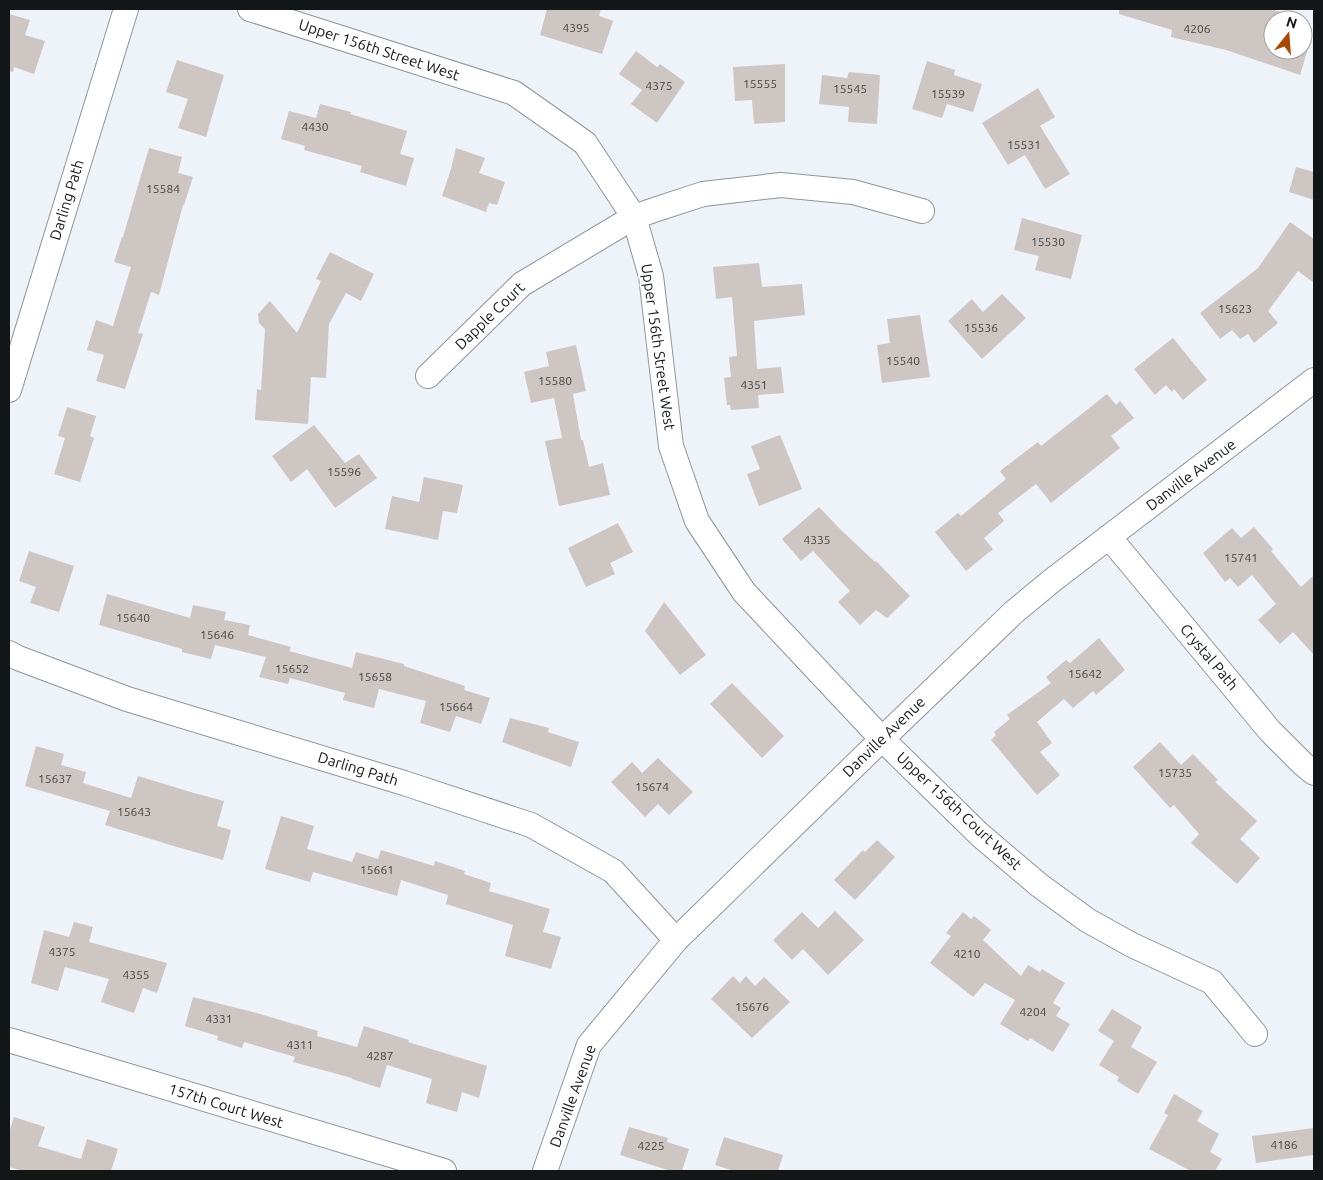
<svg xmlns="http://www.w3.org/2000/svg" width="1323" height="1180" viewBox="0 0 1323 1180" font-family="Ubuntu,sans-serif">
  <rect width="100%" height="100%" fill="#edf3f9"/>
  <g fill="#cec6c3">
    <path d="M 547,9 L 601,9 L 599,16 L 613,21 L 602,54 L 540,35 Z"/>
    <path d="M 1119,9 L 1270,9 L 1298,17 L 1298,20 L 1273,20 L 1273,50 L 1303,50 L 1303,43 L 1309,45 L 1300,75 L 1226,50 L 1171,37 L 1172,30 L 1119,14 Z"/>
    <path d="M 9,14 L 30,20 L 25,35 L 45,41 L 34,74 L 14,67 L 13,72 L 9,71 Z"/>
    <path d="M 636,51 L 657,67 L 660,64 L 685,82 L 657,123 L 631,104 L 642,90 L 619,74 Z"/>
    <path d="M 177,60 L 224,75 L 206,137 L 178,128 L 188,99 L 166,92 Z"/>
    <path d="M 927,61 L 955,70 L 954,75 L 982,84 L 973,112 L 947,104 L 942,118 L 912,109 Z"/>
    <path d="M 785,64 L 785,122 L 754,124 L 752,100 L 735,101 L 733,67 Z"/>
    <path d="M 849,72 L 880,75 L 877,124 L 848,122 L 849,107 L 819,104 L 822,75 L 847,78 Z"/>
    <path d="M 1038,88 L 1055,117 L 1040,126 L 1070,174 L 1045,189 L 1025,155 L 1008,165 L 982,123 Z"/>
    <path d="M 320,104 L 351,112 L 350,114 L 407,131 L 400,154 L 414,158 L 406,186 L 360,172 L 362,166 L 304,150 L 305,146 L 281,139 L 289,111 L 316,118 Z"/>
    <path d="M 149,148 L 182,157 L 178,173 L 193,177 L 184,205 L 183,205 L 159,295 L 151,292 L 138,333 L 143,334 L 125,389 L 96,381 L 104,355 L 87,350 L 96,320 L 113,326 L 131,267 L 114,262 L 122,237 L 123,237 Z"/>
    <path d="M 456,148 L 485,158 L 479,173 L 505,182 L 497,205 L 489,203 L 486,212 L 442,196 L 451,169 Z"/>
    <path d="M 1296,167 L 1314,172 L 1314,200 L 1289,192 Z"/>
    <path d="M 1022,218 L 1082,235 L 1071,279 L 1035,270 L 1039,256 L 1014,250 Z"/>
    <path d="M 1290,222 L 1314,239 L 1314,283 L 1298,271 L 1268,311 L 1278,323 L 1254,343 L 1248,334 L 1240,339 L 1232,330 L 1220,339 L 1200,313 L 1258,268 Z"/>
    <path d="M 330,252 L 374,274 L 361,301 L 346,293 L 329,324 L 326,378 L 311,377 L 308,424 L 255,420 L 257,389 L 261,390 L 265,329 L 259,323 L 258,314 L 270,301 L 297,333 L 321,281 L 316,279 Z"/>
    <path d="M 759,263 L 762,287 L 802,284 L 805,315 L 754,321 L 757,369 L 781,367 L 784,393 L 758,395 L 759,408 L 731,410 L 730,405 L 727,405 L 724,378 L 731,377 L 729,357 L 737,356 L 732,297 L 716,299 L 713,267 Z"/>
    <path d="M 1002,294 L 1026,318 L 982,359 L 948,321 L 972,299 L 983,312 Z"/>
    <path d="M 920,315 L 930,377 L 882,383 L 877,345 L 890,343 L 887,319 Z"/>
    <path d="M 1173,338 L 1207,380 L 1183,400 L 1174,389 L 1172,392 L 1166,385 L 1155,395 L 1134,369 Z"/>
    <path d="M 576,345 L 586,391 L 573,394 L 581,440 L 583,440 L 589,467 L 603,463 L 610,495 L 559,506 L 545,441 L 562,438 L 554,398 L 531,403 L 524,372 L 549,366 L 546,352 Z"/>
    <path d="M 1107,394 L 1116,405 L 1120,401 L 1134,418 L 1111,436 L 1120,448 L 1051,503 L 1036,484 L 998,513 L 1004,521 L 984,538 L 993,549 L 966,571 L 935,532 L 958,513 L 961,516 L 1006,479 L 1000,471 L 1038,442 L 1041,446 Z"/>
    <path d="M 67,407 L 96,416 L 90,436 L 94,438 L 80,482 L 54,474 L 65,438 L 58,436 Z"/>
    <path d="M 314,425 L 345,463 L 359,454 L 377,478 L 335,508 L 307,469 L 291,482 L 272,456 Z"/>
    <path d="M 780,435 L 802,489 L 759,506 L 747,474 L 760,469 L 751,446 Z"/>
    <path d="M 424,477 L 463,485 L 457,513 L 443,511 L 438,540 L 385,529 L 392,496 L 419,502 Z"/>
    <path d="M 819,507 L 840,529 L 875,562 L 876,561 L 910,596 L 887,618 L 876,610 L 860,625 L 838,602 L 850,591 L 813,551 L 801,561 L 782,539 Z"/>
    <path d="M 618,523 L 633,552 L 610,563 L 615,574 L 586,587 L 568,548 Z"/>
    <path d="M 1254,527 L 1273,549 L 1271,551 L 1301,587 L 1314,575 L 1314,655 L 1293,632 L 1280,644 L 1258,620 L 1276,604 L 1252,575 L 1238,587 L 1230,578 L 1225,582 L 1203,553 L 1232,528 L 1241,538 Z"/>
    <path d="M 29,551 L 74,566 L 59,612 L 30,603 L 36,587 L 19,581 Z"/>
    <path d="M 107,594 L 190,618 L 193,605 L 226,612 L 224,620 L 250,625 L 248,635 L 291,647 L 289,651 L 352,668 L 356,652 L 404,664 L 404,666 L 465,686 L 464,690 L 490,698 L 481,724 L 456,716 L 450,732 L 420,723 L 426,701 L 379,689 L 374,708 L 343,700 L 345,693 L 290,678 L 288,684 L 259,677 L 266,657 L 215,645 L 211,659 L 182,652 L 182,649 L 99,625 Z"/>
    <path d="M 664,602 L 706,655 L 680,675 L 645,631 Z"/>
    <path d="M 1099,638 L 1125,670 L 1096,695 L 1093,691 L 1073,708 L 1064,699 L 1037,722 L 1052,743 L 1040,752 L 1060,775 L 1037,795 L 991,740 L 996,735 L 994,732 L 1010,719 L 1007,715 L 1051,683 L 1046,677 L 1066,660 L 1070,663 Z"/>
    <path d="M 732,683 L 784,736 L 762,758 L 710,704 Z"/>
    <path d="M 510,718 L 549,728 L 548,732 L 579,742 L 571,767 L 502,742 Z"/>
    <path d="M 1160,742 L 1181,765 L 1193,754 L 1218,780 L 1215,782 L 1257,821 L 1240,839 L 1260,858 L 1237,884 L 1191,843 L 1199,834 L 1174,805 L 1170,808 L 1133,767 Z"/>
    <path d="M 36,746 L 64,754 L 61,765 L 86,772 L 83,783 L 131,798 L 138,776 L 194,793 L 224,801 L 217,826 L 231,830 L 223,860 L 177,847 L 105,825 L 110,811 L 25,786 Z"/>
    <path d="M 658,758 L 693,792 L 669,815 L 658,804 L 645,817 L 611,782 L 632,762 L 642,773 Z"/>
    <path d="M 281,816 L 314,826 L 307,849 L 352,862 L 356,852 L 378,859 L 381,850 L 434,866 L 435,861 L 465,871 L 464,874 L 491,883 L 489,891 L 550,909 L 543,932 L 561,937 L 551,969 L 505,956 L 513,925 L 446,904 L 448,895 L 401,880 L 397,896 L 313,872 L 310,882 L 265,869 Z"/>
    <path d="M 877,840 L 895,857 L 855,900 L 834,880 L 863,850 L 865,852 Z"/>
    <path d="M 835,911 L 864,940 L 828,975 L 803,949 L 792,960 L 773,940 L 802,912 L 818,928 Z"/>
    <path d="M 963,912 L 971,919 L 974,916 L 991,930 L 983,940 L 1021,976 L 1028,965 L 1040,972 L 1042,969 L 1065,983 L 1053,1003 L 1061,1008 L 1056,1016 L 1070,1024 L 1053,1052 L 1030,1038 L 1028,1041 L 1000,1024 L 1015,1000 L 985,983 L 973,997 L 930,963 L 951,936 L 946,933 Z"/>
    <path d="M 74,922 L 93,927 L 89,942 L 167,963 L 157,993 L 143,988 L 134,1013 L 101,1002 L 109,979 L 65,967 L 58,991 L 31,983 L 44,930 L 69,937 Z"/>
    <path d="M 733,976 L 740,983 L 746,976 L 755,986 L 764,977 L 790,1002 L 752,1038 L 711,999 Z"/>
    <path d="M 193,997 L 253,1012 L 318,1031 L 317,1036 L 357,1047 L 364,1026 L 409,1040 L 408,1042 L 487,1066 L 479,1098 L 462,1092 L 457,1112 L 426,1103 L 432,1079 L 387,1065 L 380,1088 L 352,1079 L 352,1078 L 293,1062 L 295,1057 L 244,1042 L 242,1048 L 217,1040 L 218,1036 L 185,1026 Z"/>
    <path d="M 1112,1009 L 1142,1027 L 1131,1047 L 1157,1062 L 1138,1094 L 1117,1081 L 1119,1077 L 1099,1065 L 1114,1041 L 1098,1031 Z"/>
    <path d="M 1174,1094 L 1203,1111 L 1197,1121 L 1219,1134 L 1210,1152 L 1222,1159 L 1215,1171 L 1191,1171 L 1149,1149 L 1168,1115 L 1164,1113 Z"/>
    <path d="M 14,1117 L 45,1127 L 38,1146 L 81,1159 L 87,1139 L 118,1149 L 111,1171 L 23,1171 L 9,1167 L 9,1133 Z"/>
    <path d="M 629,1127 L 668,1138 L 667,1142 L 689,1149 L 682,1171 L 671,1171 L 620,1155 Z"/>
    <path d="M 1314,1128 L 1314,1155 L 1256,1163 L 1252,1136 Z"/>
    <path d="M 724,1137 L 783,1155 L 778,1171 L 734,1171 L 715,1165 Z"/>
  </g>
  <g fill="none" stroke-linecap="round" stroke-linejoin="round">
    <g stroke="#8f959a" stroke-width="26">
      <g id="street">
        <path d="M 250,9 L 514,93 L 585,143 L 634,217 L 651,276 L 671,446 L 697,521 L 744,592 L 882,739 L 980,835 L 1039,885 L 1087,920 L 1132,945 L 1212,982 L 1255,1034"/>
        <path d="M 428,376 L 522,284 L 634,217 L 657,209 L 703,194 L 781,185 L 853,192 L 922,211"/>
        <path d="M 9,390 L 126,9"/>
        <path d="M 1109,537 L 1270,731 L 1303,764 L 1314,773"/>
        <path d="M 9,653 L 18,658 L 127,699 L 404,783 L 531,825 L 613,871 L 676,940"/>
        <path d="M 9,1040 L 444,1171"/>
        <path d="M 545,1171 L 589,1045 L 676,940 L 882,739 L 1014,612 L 1054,579 L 1314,380"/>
      </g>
    </g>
    <use href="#street" stroke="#fff" stroke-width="24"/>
  </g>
  <g text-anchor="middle" stroke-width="4" stroke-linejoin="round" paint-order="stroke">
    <g font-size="12" fill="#424242">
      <text x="576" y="32">4395</text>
      <text x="1197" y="33">4206</text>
      <text x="760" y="88">15555</text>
      <text x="659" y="90">4375</text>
      <text x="850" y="93">15545</text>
      <text x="948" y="98">15539</text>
      <text x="315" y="131">4430</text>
      <text x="1024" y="149">15531</text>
      <text x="163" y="193">15584</text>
      <text x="1048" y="246">15530</text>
      <text x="1235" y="313">15623</text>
      <text x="981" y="332">15536</text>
      <text x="903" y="365">15540</text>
      <text x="555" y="385">15580</text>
      <text x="754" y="389">4351</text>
      <text x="344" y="476">15596</text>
      <text x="817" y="544">4335</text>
      <text x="1241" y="562">15741</text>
      <text x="133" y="622">15640</text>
      <text x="217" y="639">15646</text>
      <text x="292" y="673">15652</text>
      <text x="1085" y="678">15642</text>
      <text x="375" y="681">15658</text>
      <text x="456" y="711">15664</text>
      <text x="1175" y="777">15735</text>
      <text x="55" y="783">15637</text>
      <text x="652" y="791">15674</text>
      <text x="134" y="816">15643</text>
      <text x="377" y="874">15661</text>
      <text x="62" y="956">4375</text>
      <text x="967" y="958">4210</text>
      <text x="136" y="979">4355</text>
      <text x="752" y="1011">15676</text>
      <text x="1033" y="1016">4204</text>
      <text x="219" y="1023">4331</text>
      <text x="300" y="1049">4311</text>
      <text x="380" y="1060">4287</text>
      <text x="1284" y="1149">4186</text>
      <text x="651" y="1150">4225</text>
    </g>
    <g font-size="15" fill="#131617" stroke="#fff">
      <text transform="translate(379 50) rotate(18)" y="5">Upper 156th Street West</text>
      <text transform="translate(67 200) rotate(-73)" y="5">Darling Path</text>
      <text transform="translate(490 316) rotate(-44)" y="5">Dapple Court</text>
      <text transform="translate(658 347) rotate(82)" y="5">Upper 156th Street West</text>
      <text transform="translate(1191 475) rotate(-37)" y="5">Danville Avenue</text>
      <text transform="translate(1209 657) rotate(50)" y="5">Crystal Path</text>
      <text transform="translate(884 737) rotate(-44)" y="5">Danville Avenue</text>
      <text transform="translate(358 769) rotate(17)" y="5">Darling Path</text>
      <text transform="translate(959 811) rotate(43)" y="5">Upper 156th Court West</text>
      <text transform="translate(573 1096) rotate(-70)" y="5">Danville Avenue</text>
      <text transform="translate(226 1106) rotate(17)" y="5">157th Court West</text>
    </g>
  </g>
  <rect width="1323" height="1180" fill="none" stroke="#131617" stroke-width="20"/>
  <g transform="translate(1288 35) rotate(17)"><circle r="24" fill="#ffffff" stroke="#a1a2a2"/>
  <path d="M0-4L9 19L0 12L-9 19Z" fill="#a94801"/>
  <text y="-8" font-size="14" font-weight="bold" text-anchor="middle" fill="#131617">N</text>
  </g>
</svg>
